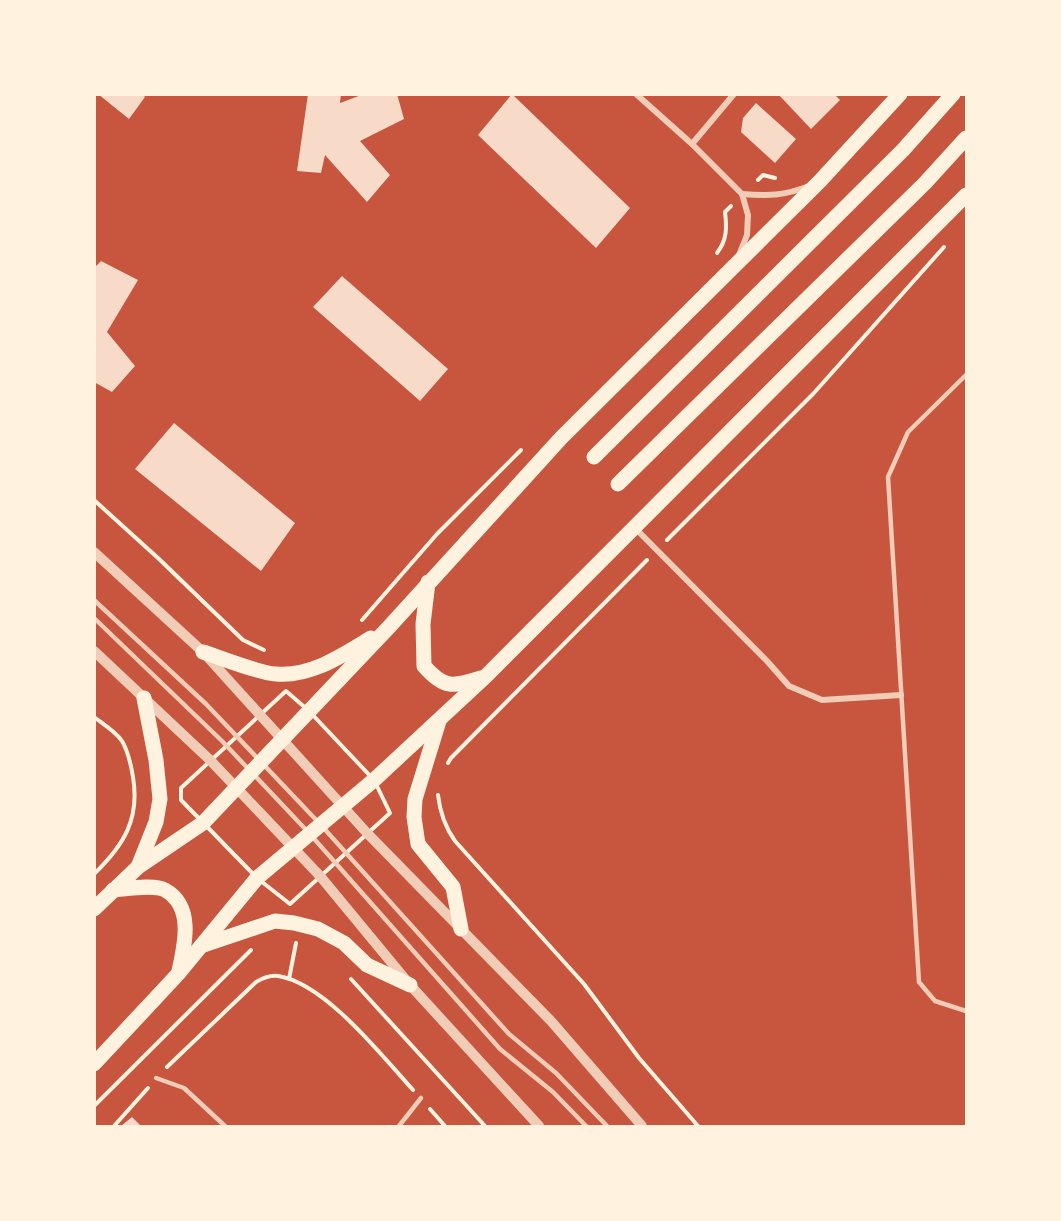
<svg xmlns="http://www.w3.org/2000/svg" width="1061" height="1221" viewBox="0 0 1061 1221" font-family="'Varela Round',sans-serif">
  <rect width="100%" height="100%" fill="#c8553d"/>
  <g fill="#f7dbc8">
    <path d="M 98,94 L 142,94 L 145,97 L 129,119 Z"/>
    <path d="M 308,94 L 341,94 L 340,103 L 364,94 L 397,94 L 404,119 L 360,141 L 390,175 L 367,202 L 325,155 L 321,173 L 297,171 Z"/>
    <path d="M 512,94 L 630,208 L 596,248 L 478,135 Z"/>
    <path d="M 778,94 L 834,94 L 840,100 L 811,129 Z"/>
    <path d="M 756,103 L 796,139 L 775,163 L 741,132 L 743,118 Z"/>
    <path d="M 101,261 L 138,280 L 107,332 L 135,366 L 112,392 L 94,382 L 94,268 Z"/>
    <path d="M 342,276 L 448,369 L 420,401 L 313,307 Z"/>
    <path d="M 174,423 L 295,523 L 261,571 L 135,469 Z"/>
    <path d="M 132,1117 L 141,1126 L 121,1126 Z"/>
  </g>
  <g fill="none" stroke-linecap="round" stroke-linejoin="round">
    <g stroke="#fff3e0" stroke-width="4">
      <path d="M 758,180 L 763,175 L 775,178"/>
      <path d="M 717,253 C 727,240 727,228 725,212 L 731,206"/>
      <path d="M 94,500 L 158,558 L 243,640 L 264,650"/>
      <path d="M 667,540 L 813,394 L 944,247"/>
      <path d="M 362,620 L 437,534 L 521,450"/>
      <path d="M 286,691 L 309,711 L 374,780 L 390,813 L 290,904 L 257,878 L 181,800 L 181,788 Z"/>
      <path d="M 94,717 C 103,724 116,732 122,741 C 128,751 131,765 133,777 C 140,819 124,845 94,874"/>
      <path d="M 448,763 L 451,758 L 647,560"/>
      <path d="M 438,795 C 440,813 445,827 455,841 L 584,984 L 639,1058 L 698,1126"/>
      <path d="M 289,979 L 296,943"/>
      <path d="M 351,979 L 485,1126"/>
      <path d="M 167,1067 L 256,982 C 263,978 270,975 278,976 C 325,983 382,1056 413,1090"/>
      <path d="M 94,1106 L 251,950"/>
      <path d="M 430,1109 L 445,1126"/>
      <path d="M 114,1126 L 148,1088"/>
    </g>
    <g stroke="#f1ccb7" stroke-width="4.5">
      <path d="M 966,375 L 908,432 L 888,477 L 919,982 L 935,1001 L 966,1011"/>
      <path d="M 94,600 L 206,704 L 320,824 L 509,1034 L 556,1073 L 607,1126"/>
      <path d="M 94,618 L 222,741 L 309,833 L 500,1049 L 553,1092 L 586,1126"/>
      <path d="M 156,1078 L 184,1088 L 225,1126"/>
      <path d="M 399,1126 L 421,1098"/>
    </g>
    <g stroke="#f1ccb7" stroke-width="6">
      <path d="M 636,94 L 692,144 L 742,194 L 748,215 L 747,235 L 739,255"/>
      <path d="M 692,144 L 734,94"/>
      <path d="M 742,194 C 768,196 784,196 809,186"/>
      <path d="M 635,528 L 767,661 L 789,686 L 822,700 L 901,695"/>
    </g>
    <g stroke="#f1ccb7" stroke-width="10">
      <path d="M 94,552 L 203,652 L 367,833 L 551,1021 L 642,1126"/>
      <path d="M 94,651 L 211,761 L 320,876 L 410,985 L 539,1126"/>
    </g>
    <g stroke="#fff3e0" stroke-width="15">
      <path d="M 594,457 L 903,150 L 953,94"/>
      <path d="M 618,484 L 925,183 L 966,138"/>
      <path d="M 428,582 L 423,624 L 424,666 C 444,689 453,687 481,678"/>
      <path d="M 203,652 C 222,658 258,673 276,674 C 311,677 343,655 371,638"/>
      <path d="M 439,721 L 415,799 L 414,817 L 418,844 L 453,887 L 461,929"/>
      <path d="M 138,867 L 156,822 L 160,799 L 156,760 L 144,698"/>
      <path d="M 113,890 C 126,889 154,884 165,890 C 194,906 185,944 179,971"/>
      <path d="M 94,909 L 138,867 L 203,823 L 389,627 L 561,438 L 820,181 L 900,94"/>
      <path d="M 201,946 L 275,921 L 294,923 L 318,929 L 344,943 L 367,965 L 410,985"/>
      <path d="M 94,1064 L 178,974 L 257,878 L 374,780 L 486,676 L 966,195"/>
    </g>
  </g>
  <rect width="1061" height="1221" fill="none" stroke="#fff3e0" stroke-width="192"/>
</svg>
